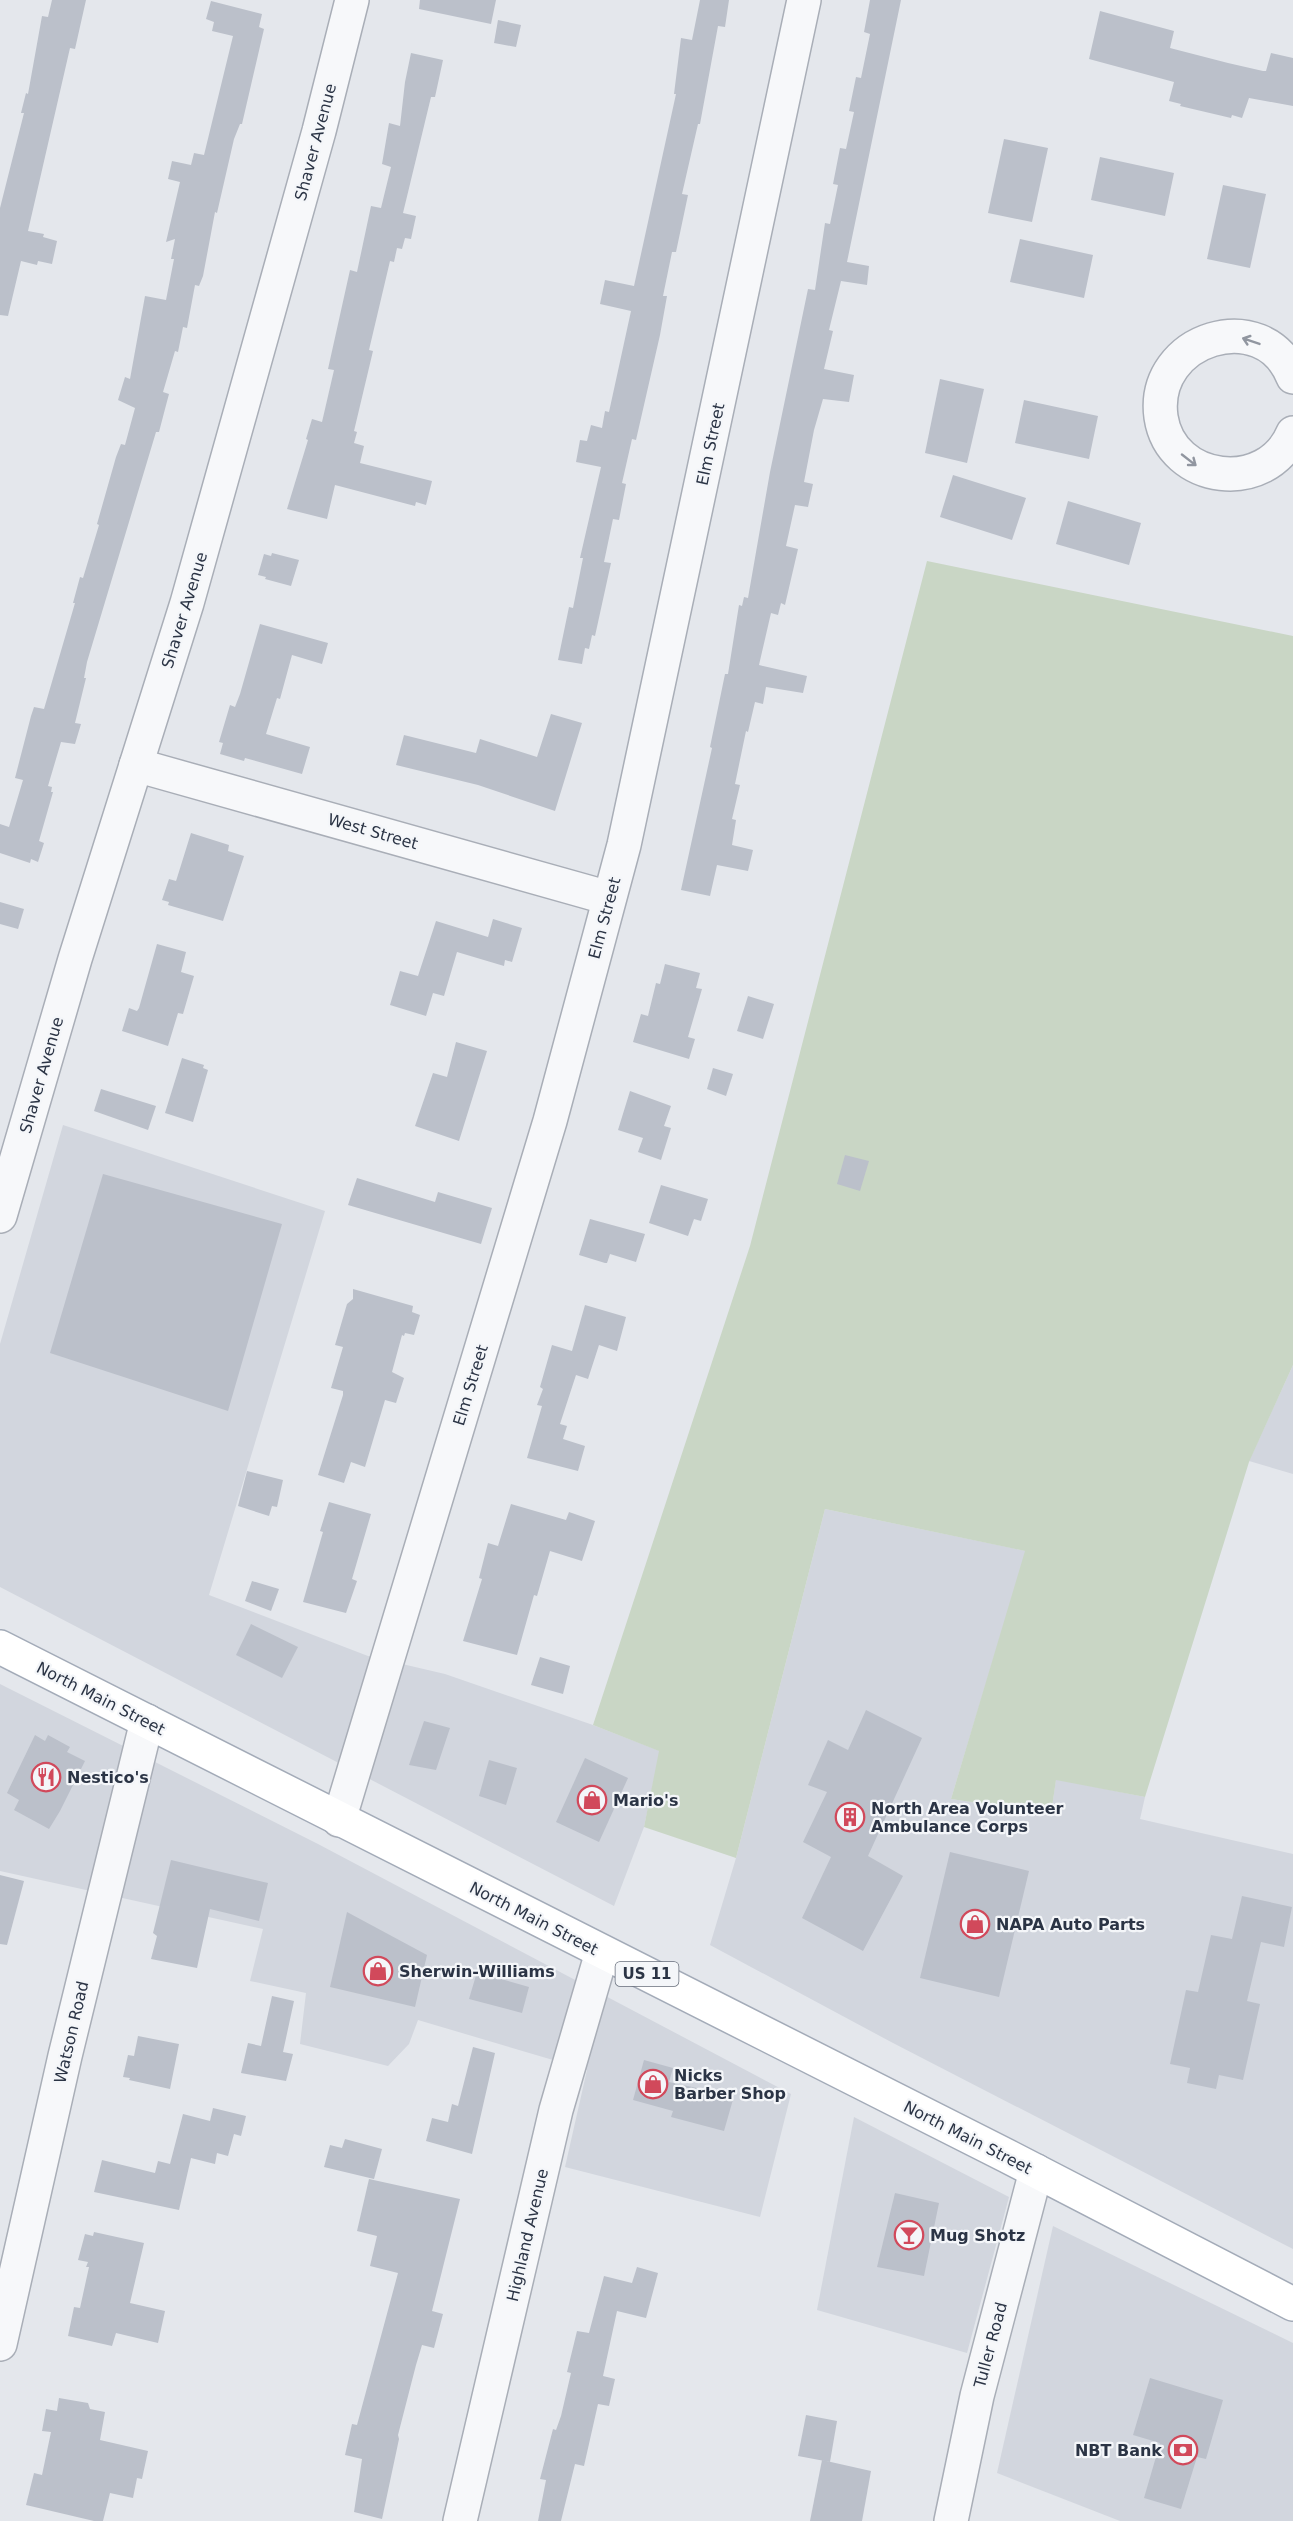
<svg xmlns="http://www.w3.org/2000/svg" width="1293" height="2521" viewBox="0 0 1293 2521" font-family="'DejaVu Sans',sans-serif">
  <rect width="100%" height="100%" fill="#e4e7ec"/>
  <g fill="#d2d6de">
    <path d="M 63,1125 L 325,1211 L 209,1595 L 368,1656 L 445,1674 L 593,1725 L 660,1751 L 644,1827 L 614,1906 L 0,1587 L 0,1344 Z"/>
    <path d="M 1293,1365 L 1293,1474 L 1249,1461 Z"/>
    <path d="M 825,1509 L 1026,1551 L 951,1799 L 1051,1814 L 1056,1779 L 1145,1797 L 1140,1819 L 1293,1854 L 1293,2249 L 893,2043 L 710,1945 L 736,1858 Z"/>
    <path d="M 0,1684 L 318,1844 L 791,2094 L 760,2217 L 565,2167 L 587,2070 L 418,2020 L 409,2044 L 388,2066 L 300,2044 L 306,1993 L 250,1981 L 263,1929 L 0,1871 Z"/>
    <path d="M 854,2117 L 1009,2197 L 967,2353 L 817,2310 Z"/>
    <path d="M 1053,2226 L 1293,2343 L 1293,2521 L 1120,2521 L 997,2473 Z"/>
  </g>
  <path fill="#c9d6c5" d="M 927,561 L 1293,636 L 1293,1365 L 1249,1462 L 1145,1797 L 1056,1780 L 1051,1814 L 951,1799 L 1025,1551 L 825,1509 L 736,1858 L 644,1827 L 659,1751 L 593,1725 L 750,1246 Z"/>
  <g fill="#bbc0ca">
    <path d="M 52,0 L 86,0 L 75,49 L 70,48 L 28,231 L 44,234 L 43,237 L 57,241 L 52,264 L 38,261 L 37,265 L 21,261 L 8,316 L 0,315 L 0,208 L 24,113 L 21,113 L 26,93 L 28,94 L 42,16 L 48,17 Z"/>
    <path d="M 420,0 L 496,0 L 491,24 L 419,9 Z"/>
    <path d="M 700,0 L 729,0 L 725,27 L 718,26 L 700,124 L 698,124 L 682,194 L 688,195 L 676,252 L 672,252 L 663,296 L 667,296 L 660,335 L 636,440 L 632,439 L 622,483 L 626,484 L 619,520 L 613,519 L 604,562 L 611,563 L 595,636 L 592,635 L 589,649 L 585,648 L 582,664 L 558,660 L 569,607 L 573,608 L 583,558 L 580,558 L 601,467 L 576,462 L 580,440 L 587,441 L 591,425 L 602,428 L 605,411 L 609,412 L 631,311 L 600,304 L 605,280 L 634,286 L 676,94 L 674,94 L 681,38 L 692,40 Z"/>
    <path d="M 870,0 L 901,0 L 847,262 L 869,266 L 867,285 L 841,281 L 829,330 L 833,331 L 824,369 L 854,375 L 849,402 L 823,399 L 814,430 L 804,482 L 813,484 L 808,507 L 795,505 L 786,546 L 798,549 L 785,605 L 781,603 L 778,615 L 771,613 L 759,665 L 807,676 L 803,693 L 766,687 L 763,704 L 755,702 L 748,732 L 746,731 L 735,784 L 740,785 L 732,819 L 736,820 L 732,845 L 753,850 L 748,871 L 717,865 L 710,896 L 681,890 L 712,748 L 710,747 L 725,674 L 728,674 L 739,605 L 742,606 L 744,597 L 748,598 L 770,472 L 808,289 L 815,290 L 825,223 L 830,224 L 838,185 L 833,184 L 840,148 L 846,149 L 854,112 L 849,111 L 856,77 L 861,78 L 870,34 L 864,32 Z"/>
    <path d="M 211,1 L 262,14 L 259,27 L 264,29 L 242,124 L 240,124 L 234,139 L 217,213 L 215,212 L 203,276 L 199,286 L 195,285 L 187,328 L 183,327 L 178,352 L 175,351 L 163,392 L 169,394 L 165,409 L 159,432 L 156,432 L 87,662 L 84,678 L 86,678 L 75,723 L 81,724 L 75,744 L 61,742 L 48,786 L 52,787 L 51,792 L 53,792 L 39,841 L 44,843 L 38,862 L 31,859 L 30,863 L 0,853 L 0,824 L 9,827 L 23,780 L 15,778 L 31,716 L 34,707 L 44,709 L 75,603 L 73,603 L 80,577 L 83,578 L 99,525 L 97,524 L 116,457 L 121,444 L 125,445 L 135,408 L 118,400 L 125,377 L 130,379 L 145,296 L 166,300 L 174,259 L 171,259 L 175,239 L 166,242 L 180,182 L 168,179 L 172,161 L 191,165 L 194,153 L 204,155 L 233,36 L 212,31 L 214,22 L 206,19 Z"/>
    <path d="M 1100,11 L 1174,31 L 1170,48 L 1228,63 L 1263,71 L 1266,71 L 1271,53 L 1293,58 L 1293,106 L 1249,98 L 1242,118 L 1232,115 L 1231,118 L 1180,106 L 1181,104 L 1169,101 L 1174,82 L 1089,59 Z"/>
    <path d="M 498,20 L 521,25 L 516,47 L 494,43 Z"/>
    <path d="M 411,53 L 443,60 L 435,97 L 431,97 L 403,213 L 416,216 L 411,239 L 405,238 L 402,249 L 397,248 L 394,262 L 390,261 L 369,350 L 373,351 L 354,431 L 357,432 L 354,443 L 364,446 L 360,463 L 432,481 L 426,505 L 416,502 L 415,506 L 335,485 L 327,519 L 287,509 L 308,440 L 306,439 L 312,419 L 322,422 L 334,370 L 328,369 L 350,270 L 357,272 L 371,206 L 381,208 L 391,167 L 382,164 L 389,123 L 400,126 L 405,82 Z"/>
    <path d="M 1004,139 L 1048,148 L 1032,222 L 988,213 Z"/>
    <path d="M 1100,157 L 1174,173 L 1165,216 L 1091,200 Z"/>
    <path d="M 1223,185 L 1266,194 L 1250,268 L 1207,259 Z"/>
    <path d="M 1020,239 L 1093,255 L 1084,298 L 1010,282 Z"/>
    <path d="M 940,379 L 984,389 L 967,463 L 925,453 Z"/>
    <path d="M 1024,400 L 1098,416 L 1089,459 L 1015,443 Z"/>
    <path d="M 953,475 L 1026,498 L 1012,540 L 940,517 Z"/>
    <path d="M 1068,501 L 1141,523 L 1129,565 L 1056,544 Z"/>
    <path d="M 272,553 L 299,560 L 291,586 L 265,579 L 266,577 L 258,575 L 264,554 L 271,556 Z"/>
    <path d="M 260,624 L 328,643 L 322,664 L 292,655 L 280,699 L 277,698 L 266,734 L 310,747 L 302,774 L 245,758 L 244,761 L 220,754 L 223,743 L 219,742 L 230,705 L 235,707 L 240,694 Z"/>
    <path d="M 551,714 L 582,723 L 555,811 L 478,785 L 396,765 L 404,735 L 476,753 L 480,739 L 537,757 Z"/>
    <path d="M 191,833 L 229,845 L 228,851 L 244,856 L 223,921 L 168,905 L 169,902 L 162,900 L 169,879 L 176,881 L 177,878 Z"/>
    <path d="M 0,902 L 24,909 L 18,929 L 0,924 Z"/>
    <path d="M 493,919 L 522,928 L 512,962 L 505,960 L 504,966 L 457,952 L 444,996 L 433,993 L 426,1016 L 390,1005 L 400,971 L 418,976 L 436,921 L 488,937 Z"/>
    <path d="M 157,944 L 186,952 L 181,972 L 194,976 L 183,1014 L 178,1013 L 168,1046 L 122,1031 L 129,1008 L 137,1011 L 139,1008 Z"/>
    <path d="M 665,964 L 700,973 L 696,988 L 702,989 L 688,1037 L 695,1039 L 689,1059 L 633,1042 L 641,1014 L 648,1016 L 656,983 L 660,984 Z"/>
    <path d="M 748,996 L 774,1004 L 763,1039 L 737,1031 Z"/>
    <path d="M 456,1042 L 487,1051 L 459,1141 L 415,1126 L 433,1073 L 447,1077 Z"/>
    <path d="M 182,1058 L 204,1065 L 203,1068 L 208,1070 L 193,1122 L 165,1113 Z"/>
    <path d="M 713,1068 L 733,1074 L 726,1096 L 707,1089 Z"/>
    <path d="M 101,1089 L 156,1106 L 148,1130 L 94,1111 Z"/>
    <path d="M 630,1091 L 671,1106 L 664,1126 L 671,1128 L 661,1160 L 638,1152 L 643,1138 L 618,1130 Z"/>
    <path d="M 845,1155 L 869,1161 L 860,1191 L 837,1184 Z"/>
    <path d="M 103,1174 L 282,1224 L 228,1411 L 50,1353 Z"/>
    <path d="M 357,1178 L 435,1202 L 438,1192 L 492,1208 L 481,1244 L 348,1205 Z"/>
    <path d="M 661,1185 L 708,1199 L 701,1221 L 694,1219 L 688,1236 L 649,1223 Z"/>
    <path d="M 590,1219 L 645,1234 L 636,1262 L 610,1254 L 607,1263 L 605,1263 L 579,1255 Z"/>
    <path d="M 353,1289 L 413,1306 L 412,1312 L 420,1315 L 414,1335 L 405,1333 L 404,1336 L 402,1335 L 392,1372 L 404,1378 L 396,1403 L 385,1400 L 365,1467 L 351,1462 L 344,1483 L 318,1475 L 343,1395 L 343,1391 L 331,1388 L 343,1347 L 335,1345 L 347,1304 L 353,1299 Z"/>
    <path d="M 585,1305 L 626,1317 L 617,1351 L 599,1345 L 588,1379 L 576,1375 L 560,1424 L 567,1426 L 563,1439 L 585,1446 L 578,1471 L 527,1458 L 542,1406 L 537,1405 L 543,1389 L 540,1387 L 552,1345 L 572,1351 Z"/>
    <path d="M 247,1471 L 283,1480 L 277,1507 L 272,1506 L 269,1516 L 238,1506 Z"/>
    <path d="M 329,1502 L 371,1514 L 352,1579 L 357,1581 L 346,1613 L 303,1602 L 323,1532 L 320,1531 Z"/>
    <path d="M 511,1504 L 566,1520 L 569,1512 L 595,1521 L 582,1561 L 550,1551 L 537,1596 L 534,1595 L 517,1655 L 463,1641 L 482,1579 L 479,1578 L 488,1543 L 498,1546 Z"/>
    <path d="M 252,1581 L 279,1589 L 271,1611 L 245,1601 Z"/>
    <path d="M 251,1624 L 298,1647 L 282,1678 L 236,1655 Z"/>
    <path d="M 540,1657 L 570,1666 L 563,1694 L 531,1685 Z"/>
    <path d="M 866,1710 L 922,1738 L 868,1856 L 903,1876 L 863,1951 L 802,1918 L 831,1857 L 803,1842 L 827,1792 L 808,1785 L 828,1740 L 848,1750 Z"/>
    <path d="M 424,1721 L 450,1728 L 436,1770 L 409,1765 Z"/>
    <path d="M 35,1735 L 45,1741 L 48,1735 L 70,1747 L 67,1752 L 85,1761 L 60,1811 L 49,1829 L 14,1810 L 19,1800 L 7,1793 Z"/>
    <path d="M 585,1758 L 628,1778 L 599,1842 L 556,1822 Z"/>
    <path d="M 489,1760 L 517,1768 L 506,1805 L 479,1796 Z"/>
    <path d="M 950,1852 L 1029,1871 L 999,1997 L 920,1978 Z"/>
    <path d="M 171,1860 L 268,1883 L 259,1921 L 210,1909 L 197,1968 L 151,1959 L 157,1936 L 153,1933 Z"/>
    <path d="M 0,1875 L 24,1881 L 7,1945 L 0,1944 Z"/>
    <path d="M 1242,1896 L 1292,1907 L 1284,1947 L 1261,1942 L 1247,2001 L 1260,2004 L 1243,2080 L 1219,2075 L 1216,2089 L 1187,2083 L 1190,2068 L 1170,2064 L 1186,1990 L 1198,1992 L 1211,1935 L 1232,1939 Z"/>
    <path d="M 347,1912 L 427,1955 L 415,2007 L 330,1987 Z"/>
    <path d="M 477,1972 L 529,1987 L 522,2013 L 469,1999 Z"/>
    <path d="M 272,1996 L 294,2001 L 283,2052 L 293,2054 L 286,2081 L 241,2073 L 248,2043 L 261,2046 Z"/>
    <path d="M 138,2036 L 179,2044 L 170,2089 L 129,2080 L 130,2078 L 123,2077 L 128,2055 L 134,2056 Z"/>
    <path d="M 473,2047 L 495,2053 L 472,2154 L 426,2141 L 432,2118 L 448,2122 L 452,2104 L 458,2106 Z"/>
    <path d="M 644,2060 L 673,2068 L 669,2082 L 734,2096 L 724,2131 L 671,2117 L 673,2111 L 633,2100 Z"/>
    <path d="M 213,2108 L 246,2116 L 241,2136 L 234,2134 L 228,2156 L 217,2153 L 215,2164 L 191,2158 L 179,2210 L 94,2192 L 102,2160 L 155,2173 L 158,2161 L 170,2164 L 183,2114 L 210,2121 Z"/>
    <path d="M 345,2139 L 382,2149 L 374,2179 L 324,2167 L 330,2145 L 342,2148 Z"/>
    <path d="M 369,2179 L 460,2199 L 432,2311 L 443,2314 L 434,2348 L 422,2345 L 416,2365 L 398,2435 L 399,2439 L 382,2519 L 354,2512 L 362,2459 L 345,2455 L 352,2424 L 357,2425 L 398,2273 L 370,2266 L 377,2236 L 357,2231 Z"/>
    <path d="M 895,2193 L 939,2203 L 924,2276 L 877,2267 Z"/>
    <path d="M 94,2232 L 144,2243 L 130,2303 L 165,2311 L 158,2343 L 116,2333 L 112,2346 L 68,2336 L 74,2307 L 80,2308 L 89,2267 L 86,2267 L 88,2262 L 78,2260 L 85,2234 L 93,2236 Z"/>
    <path d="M 637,2267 L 658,2273 L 646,2318 L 617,2311 L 603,2376 L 615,2379 L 609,2406 L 598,2404 L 584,2466 L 575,2464 L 561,2521 L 538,2521 L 546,2480 L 540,2479 L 553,2429 L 556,2430 L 561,2416 L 571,2373 L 567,2372 L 577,2331 L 589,2333 L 604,2276 L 632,2283 Z"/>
    <path d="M 1150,2378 L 1223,2400 L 1206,2459 L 1197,2457 L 1181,2509 L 1144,2498 L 1160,2443 L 1133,2435 Z"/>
    <path d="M 59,2398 L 88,2403 L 90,2409 L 105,2412 L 100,2440 L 148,2451 L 142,2479 L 137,2478 L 133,2498 L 110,2493 L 103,2521 L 94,2521 L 26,2505 L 34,2473 L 42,2475 L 51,2432 L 42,2431 L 46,2409 L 57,2411 Z"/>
    <path d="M 806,2415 L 837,2421 L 830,2462 L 798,2456 Z"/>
    <path d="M 822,2460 L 871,2471 L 862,2521 L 810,2521 Z"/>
  </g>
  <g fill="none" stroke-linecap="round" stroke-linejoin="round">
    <g stroke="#a9aeb7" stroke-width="36">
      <g id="minor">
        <path d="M 1293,377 C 1264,303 1150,338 1161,417 C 1171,484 1267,495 1293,433"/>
        <path d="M 136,765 L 609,898"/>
        <path d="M 0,1216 L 75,959 L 187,603 L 319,131 L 352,0"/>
        <path d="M 339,1820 L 550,1121 L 624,845 L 804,0"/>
        <path d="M 0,2344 L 65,2056 L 147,1721"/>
        <path d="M 460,2521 L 556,2110 L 602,1952"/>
        <path d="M 951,2521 L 977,2396 L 1036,2171"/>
      </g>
    </g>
    <g stroke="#a3abb8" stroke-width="36">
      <path id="major" d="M 0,1647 L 1007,2156 L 1293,2304"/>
    </g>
    <use href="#minor" stroke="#f7f8fa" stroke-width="33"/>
    <use href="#major" stroke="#fff" stroke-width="33"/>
  </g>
  <defs><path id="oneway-shaft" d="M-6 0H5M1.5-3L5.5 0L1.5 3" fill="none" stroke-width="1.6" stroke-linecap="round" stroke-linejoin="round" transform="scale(1.5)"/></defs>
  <g stroke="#9196a0">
    <use href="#oneway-shaft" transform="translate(1251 341) rotate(-161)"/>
    <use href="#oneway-shaft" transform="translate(1189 460) rotate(38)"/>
  </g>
  <defs>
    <g id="restaurant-ring" transform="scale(1.5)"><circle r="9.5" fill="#f4f6f9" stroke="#d1495b" stroke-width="1.5"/><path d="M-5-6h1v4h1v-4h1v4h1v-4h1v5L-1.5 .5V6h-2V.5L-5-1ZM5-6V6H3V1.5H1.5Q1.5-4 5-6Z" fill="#d1495b"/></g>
    <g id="shop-ring" transform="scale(1.5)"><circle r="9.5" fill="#f4f6f9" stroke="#d1495b" stroke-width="1.5"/><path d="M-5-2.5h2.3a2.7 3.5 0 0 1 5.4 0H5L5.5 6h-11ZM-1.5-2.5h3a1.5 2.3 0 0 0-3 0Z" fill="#d1495b"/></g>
    <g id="building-ring" transform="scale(1.5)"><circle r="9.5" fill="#f4f6f9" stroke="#d1495b" stroke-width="1.5"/><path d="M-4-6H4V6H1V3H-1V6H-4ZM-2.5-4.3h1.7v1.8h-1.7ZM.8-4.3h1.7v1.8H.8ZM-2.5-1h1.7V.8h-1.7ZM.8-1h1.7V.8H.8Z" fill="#d1495b"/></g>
    <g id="bar-ring" transform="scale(1.5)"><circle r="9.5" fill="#f4f6f9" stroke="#d1495b" stroke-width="1.5"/><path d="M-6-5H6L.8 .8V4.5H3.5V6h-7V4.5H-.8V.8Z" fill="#d1495b"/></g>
    <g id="bank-ring" transform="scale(1.5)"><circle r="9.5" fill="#f4f6f9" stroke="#d1495b" stroke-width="1.5"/><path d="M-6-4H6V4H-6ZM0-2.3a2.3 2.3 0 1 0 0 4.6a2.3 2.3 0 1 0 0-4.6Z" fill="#d1495b"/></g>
  </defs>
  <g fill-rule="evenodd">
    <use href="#restaurant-ring" x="46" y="1777"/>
    <use href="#shop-ring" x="592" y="1800"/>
    <use href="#building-ring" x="850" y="1817"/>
    <use href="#shop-ring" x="975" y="1924"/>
    <use href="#shop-ring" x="378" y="1971"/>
    <use href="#shop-ring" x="653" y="2084"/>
    <use href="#bar-ring" x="909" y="2235"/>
    <use href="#bank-ring" x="1183" y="2450"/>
  </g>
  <g text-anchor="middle" stroke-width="4.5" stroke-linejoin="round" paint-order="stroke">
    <rect fill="#f4f6f9" stroke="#676e7b" stroke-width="1.5" x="615.5" y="1962" width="63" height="24" rx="4.5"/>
    <g font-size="15" font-weight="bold" fill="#2b3445">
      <text x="647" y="1979">US 11</text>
    </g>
    <g font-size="16" fill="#2b3445" stroke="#f4f6f9">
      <text transform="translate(315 142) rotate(-75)" y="6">Shaver Avenue</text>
      <text transform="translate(710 444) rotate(-78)" y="6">Elm Street</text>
      <text transform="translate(184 610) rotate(-73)" y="6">Shaver Avenue</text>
      <text transform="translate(373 831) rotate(16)" y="6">West Street</text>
      <text transform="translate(604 918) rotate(-75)" y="6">Elm Street</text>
      <text transform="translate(41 1075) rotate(-74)" y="6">Shaver Avenue</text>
      <text transform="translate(470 1385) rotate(-73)" y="6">Elm Street</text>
      <text transform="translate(101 1698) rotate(27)" y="6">North Main Street</text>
      <text transform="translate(534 1918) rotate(27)" y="6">North Main Street</text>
      <text transform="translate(71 2032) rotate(-77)" y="6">Watson Road</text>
      <text transform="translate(968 2137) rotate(27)" y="6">North Main Street</text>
      <text transform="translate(527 2235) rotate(-77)" y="6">Highland Avenue</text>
      <text transform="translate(990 2345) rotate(-75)" y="6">Tuller Road</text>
    </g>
    <g font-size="16" font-weight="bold" fill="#2b3445" stroke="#f4f6f9" text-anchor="start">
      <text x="67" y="1783">Nestico's</text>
      <text x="613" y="1806">Mario's</text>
      <text x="871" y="1814">North Area Volunteer<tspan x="871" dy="18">Ambulance Corps</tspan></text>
      <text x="996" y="1930">NAPA Auto Parts</text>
      <text x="399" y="1977">Sherwin-Williams</text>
      <text x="674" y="2081">Nicks<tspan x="674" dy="18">Barber Shop</tspan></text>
      <text x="930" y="2241">Mug Shotz</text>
      <text x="1162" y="2456" text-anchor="end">NBT Bank</text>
    </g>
  </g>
</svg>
